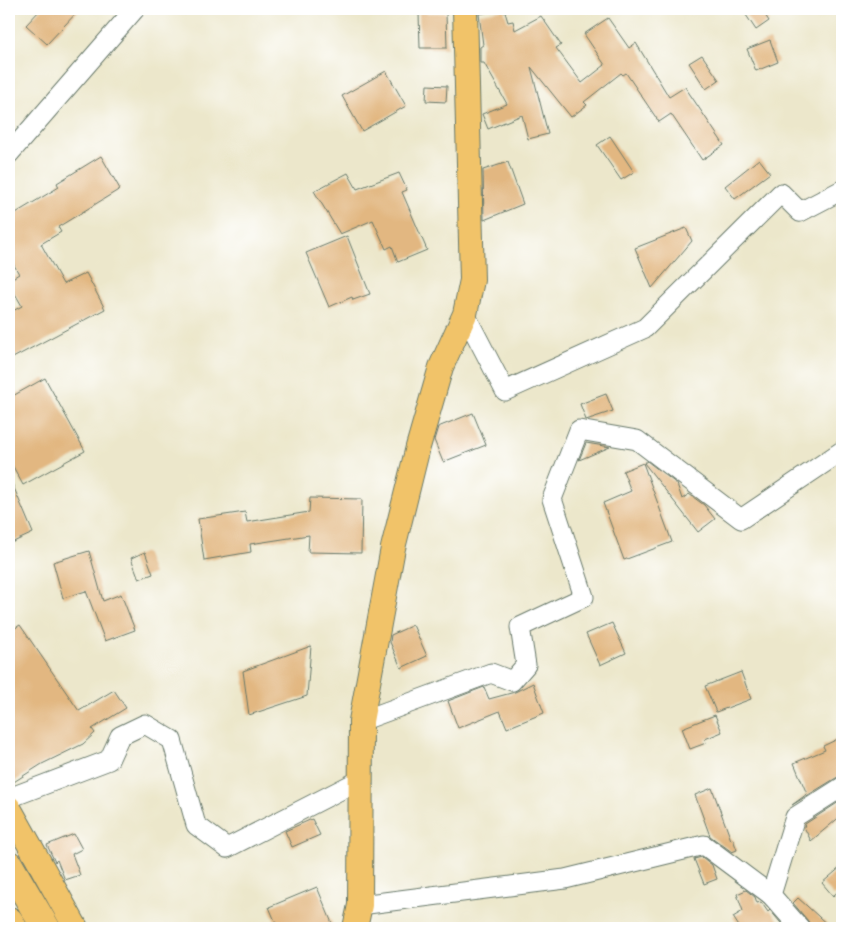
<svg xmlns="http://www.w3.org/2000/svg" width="851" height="937" viewBox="0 0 851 937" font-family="'Balsamiq Sans',sans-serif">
  <rect width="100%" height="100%" fill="#fff"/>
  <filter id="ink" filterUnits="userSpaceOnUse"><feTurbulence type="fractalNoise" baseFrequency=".02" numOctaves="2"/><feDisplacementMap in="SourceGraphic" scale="10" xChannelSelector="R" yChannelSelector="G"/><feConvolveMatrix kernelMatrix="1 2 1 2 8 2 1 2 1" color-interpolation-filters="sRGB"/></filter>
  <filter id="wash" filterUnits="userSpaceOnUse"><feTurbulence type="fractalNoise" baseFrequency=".0096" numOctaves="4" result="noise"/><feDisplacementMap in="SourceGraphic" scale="20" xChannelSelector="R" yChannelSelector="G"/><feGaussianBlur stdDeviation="1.12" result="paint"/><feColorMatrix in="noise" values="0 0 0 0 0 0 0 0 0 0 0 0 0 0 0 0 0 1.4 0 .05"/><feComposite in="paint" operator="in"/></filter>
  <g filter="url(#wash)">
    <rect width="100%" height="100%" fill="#ece7cb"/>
    <g id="blocks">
      <g fill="#e2b781">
        <path d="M 41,9 L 80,9 L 47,44 L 26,25 Z"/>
        <path d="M 504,9 L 508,22 L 513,21 L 515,30 L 541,16 L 561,45 L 556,48 L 582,83 L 605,65 L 584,34 L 608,18 L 629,48 L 636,43 L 669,97 L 685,87 L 724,145 L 702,160 L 671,114 L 659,122 L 626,73 L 623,75 L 621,73 L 584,102 L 587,105 L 571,117 L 531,67 L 548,134 L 528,139 L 522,115 L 488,129 L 482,114 L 507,104 L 484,63 L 480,63 L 480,47 L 483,45 L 479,14 Z"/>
        <path d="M 742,9 L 761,9 L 769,21 L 756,30 Z"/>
        <path d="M 419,13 L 446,13 L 447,48 L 420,48 Z"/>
        <path d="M 770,40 L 778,62 L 756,71 L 747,49 Z"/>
        <path d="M 702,55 L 719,80 L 706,89 L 689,63 Z"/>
        <path d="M 386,71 L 406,106 L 362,131 L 342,96 Z"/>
        <path d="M 427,85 L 447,86 L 446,102 L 426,101 Z"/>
        <path d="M 610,136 L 634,172 L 621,180 L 597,145 Z"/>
        <path d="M 101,156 L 120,189 L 58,227 L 61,232 L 41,244 L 63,284 L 86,273 L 105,309 L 9,360 L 9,313 L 22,306 L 9,283 L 9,280 L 19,274 L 9,256 L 9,217 L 59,187 L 57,183 Z"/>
        <path d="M 759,159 L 770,173 L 735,199 L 725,186 Z"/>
        <path d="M 508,162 L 523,204 L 484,220 L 483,170 Z"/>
        <path d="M 348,173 L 357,189 L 399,173 L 407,190 L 402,192 L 427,250 L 398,262 L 392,246 L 386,249 L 373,220 L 340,234 L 314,191 Z"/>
        <path d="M 686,228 L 692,241 L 652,288 L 635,248 Z"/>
        <path d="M 347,236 L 370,294 L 353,300 L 352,297 L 329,307 L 306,253 Z"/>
        <path d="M 45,378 L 85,451 L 23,485 L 9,459 L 9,398 Z"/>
        <path d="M 606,394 L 613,411 L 586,420 L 580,404 Z"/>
        <path d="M 473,413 L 486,445 L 443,462 L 434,440 L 438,427 Z"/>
        <path d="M 586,443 L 610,447 L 579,460 Z"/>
        <path d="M 647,461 L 677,484 L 682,499 L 689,494 L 704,505 L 715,519 L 698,532 L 644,463 Z"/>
        <path d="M 643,463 L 672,542 L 624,560 L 603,503 L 631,491 L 623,471 Z"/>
        <path d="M 9,476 L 33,533 L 9,544 Z"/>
        <path d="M 310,498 L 362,499 L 361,553 L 308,552 L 309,535 L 250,544 L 251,552 L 204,560 L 198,519 L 245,512 L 247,522 L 309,512 Z"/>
        <path d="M 89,551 L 103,601 L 121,594 L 135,630 L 105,641 L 86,591 L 63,598 L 53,562 Z"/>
        <path d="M 145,552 L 153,574 L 139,579 L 131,558 Z"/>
        <path d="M 612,623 L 626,653 L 600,665 L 586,634 Z"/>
        <path d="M 20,625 L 79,711 L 114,690 L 126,708 L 92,729 L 95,733 L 83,744 L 42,764 L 9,785 L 9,632 Z"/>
        <path d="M 413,625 L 427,656 L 401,668 L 390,642 L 391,635 Z"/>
        <path d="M 311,646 L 307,696 L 249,715 L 243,671 Z"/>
        <path d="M 741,672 L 751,699 L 716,712 L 705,686 Z"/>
        <path d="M 533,683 L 544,713 L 507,728 L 500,711 L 458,728 L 448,701 L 484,687 L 489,699 L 515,692 Z"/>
        <path d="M 715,715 L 722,732 L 705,739 L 706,743 L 690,749 L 682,728 Z"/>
        <path d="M 842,737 L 842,776 L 836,778 L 792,805 L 807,794 L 794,763 L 825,750 L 823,746 Z"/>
        <path d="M 712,788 L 731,840 L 733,839 L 737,850 L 732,852 L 710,836 L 695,795 Z"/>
        <path d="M 842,800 L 842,815 L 811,841 L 804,827 L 805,824 Z"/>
        <path d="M 312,819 L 320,835 L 292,847 L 285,831 Z"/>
        <path d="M 74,834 L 82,849 L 72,854 L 80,875 L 65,880 L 57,860 L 55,862 L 47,845 Z"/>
        <path d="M 702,857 L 712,865 L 717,879 L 704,884 L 694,859 Z"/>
        <path d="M 842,866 L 842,888 L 833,896 L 822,883 Z"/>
        <path d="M 317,887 L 334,928 L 278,928 L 269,907 Z"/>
        <path d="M 746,890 L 755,897 L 757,903 L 761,902 L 768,912 L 770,910 L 785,928 L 740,928 L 733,917 L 743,911 L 737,894 Z"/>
        <path d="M 798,898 L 807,906 L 831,928 L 811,928 L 808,921 L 793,903 Z"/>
      </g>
    </g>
  </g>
  <g filter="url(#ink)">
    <use href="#blocks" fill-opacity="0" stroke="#677869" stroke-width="1"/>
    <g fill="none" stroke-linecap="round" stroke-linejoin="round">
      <g stroke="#677869" stroke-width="21">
        <g id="minor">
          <path d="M 9,154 L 135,9"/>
          <path d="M 465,314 L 505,391 L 645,328 L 781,193 L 800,212 L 842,190"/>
          <path d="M 361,721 L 491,673 L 512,681 L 526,665 L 520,627 L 584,597 L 552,499 L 579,430 L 637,440 L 741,519 L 842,451"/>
          <path d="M 9,798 L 109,760 L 120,736 L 145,724 L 172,740 L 196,825 L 227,848 L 360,780"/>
          <path d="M 771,895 L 800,928"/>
          <path d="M 360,905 L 565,879 L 704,845 L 771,895 L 795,817 L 842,787"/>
        </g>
      </g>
      <g stroke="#677869" stroke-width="26">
        <g id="major">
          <path d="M 9,808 L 76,928"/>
          <path d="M 355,928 L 360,905 L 361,721 L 393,548 L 418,447 L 441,367 L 465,314 L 472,280 L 465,9"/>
        </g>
      </g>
      <g stroke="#677869" stroke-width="30">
        <g id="highway">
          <path d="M 9,865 L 46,928"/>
          <path d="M 9,921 L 13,928"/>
        </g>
      </g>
      <use href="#minor" stroke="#fff" stroke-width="19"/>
      <use href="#major" stroke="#f1c369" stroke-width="24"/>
      <use href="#highway" stroke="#f1c369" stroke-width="28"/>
    </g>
  </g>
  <rect width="851" height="937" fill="none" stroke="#fff" stroke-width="30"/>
</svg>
